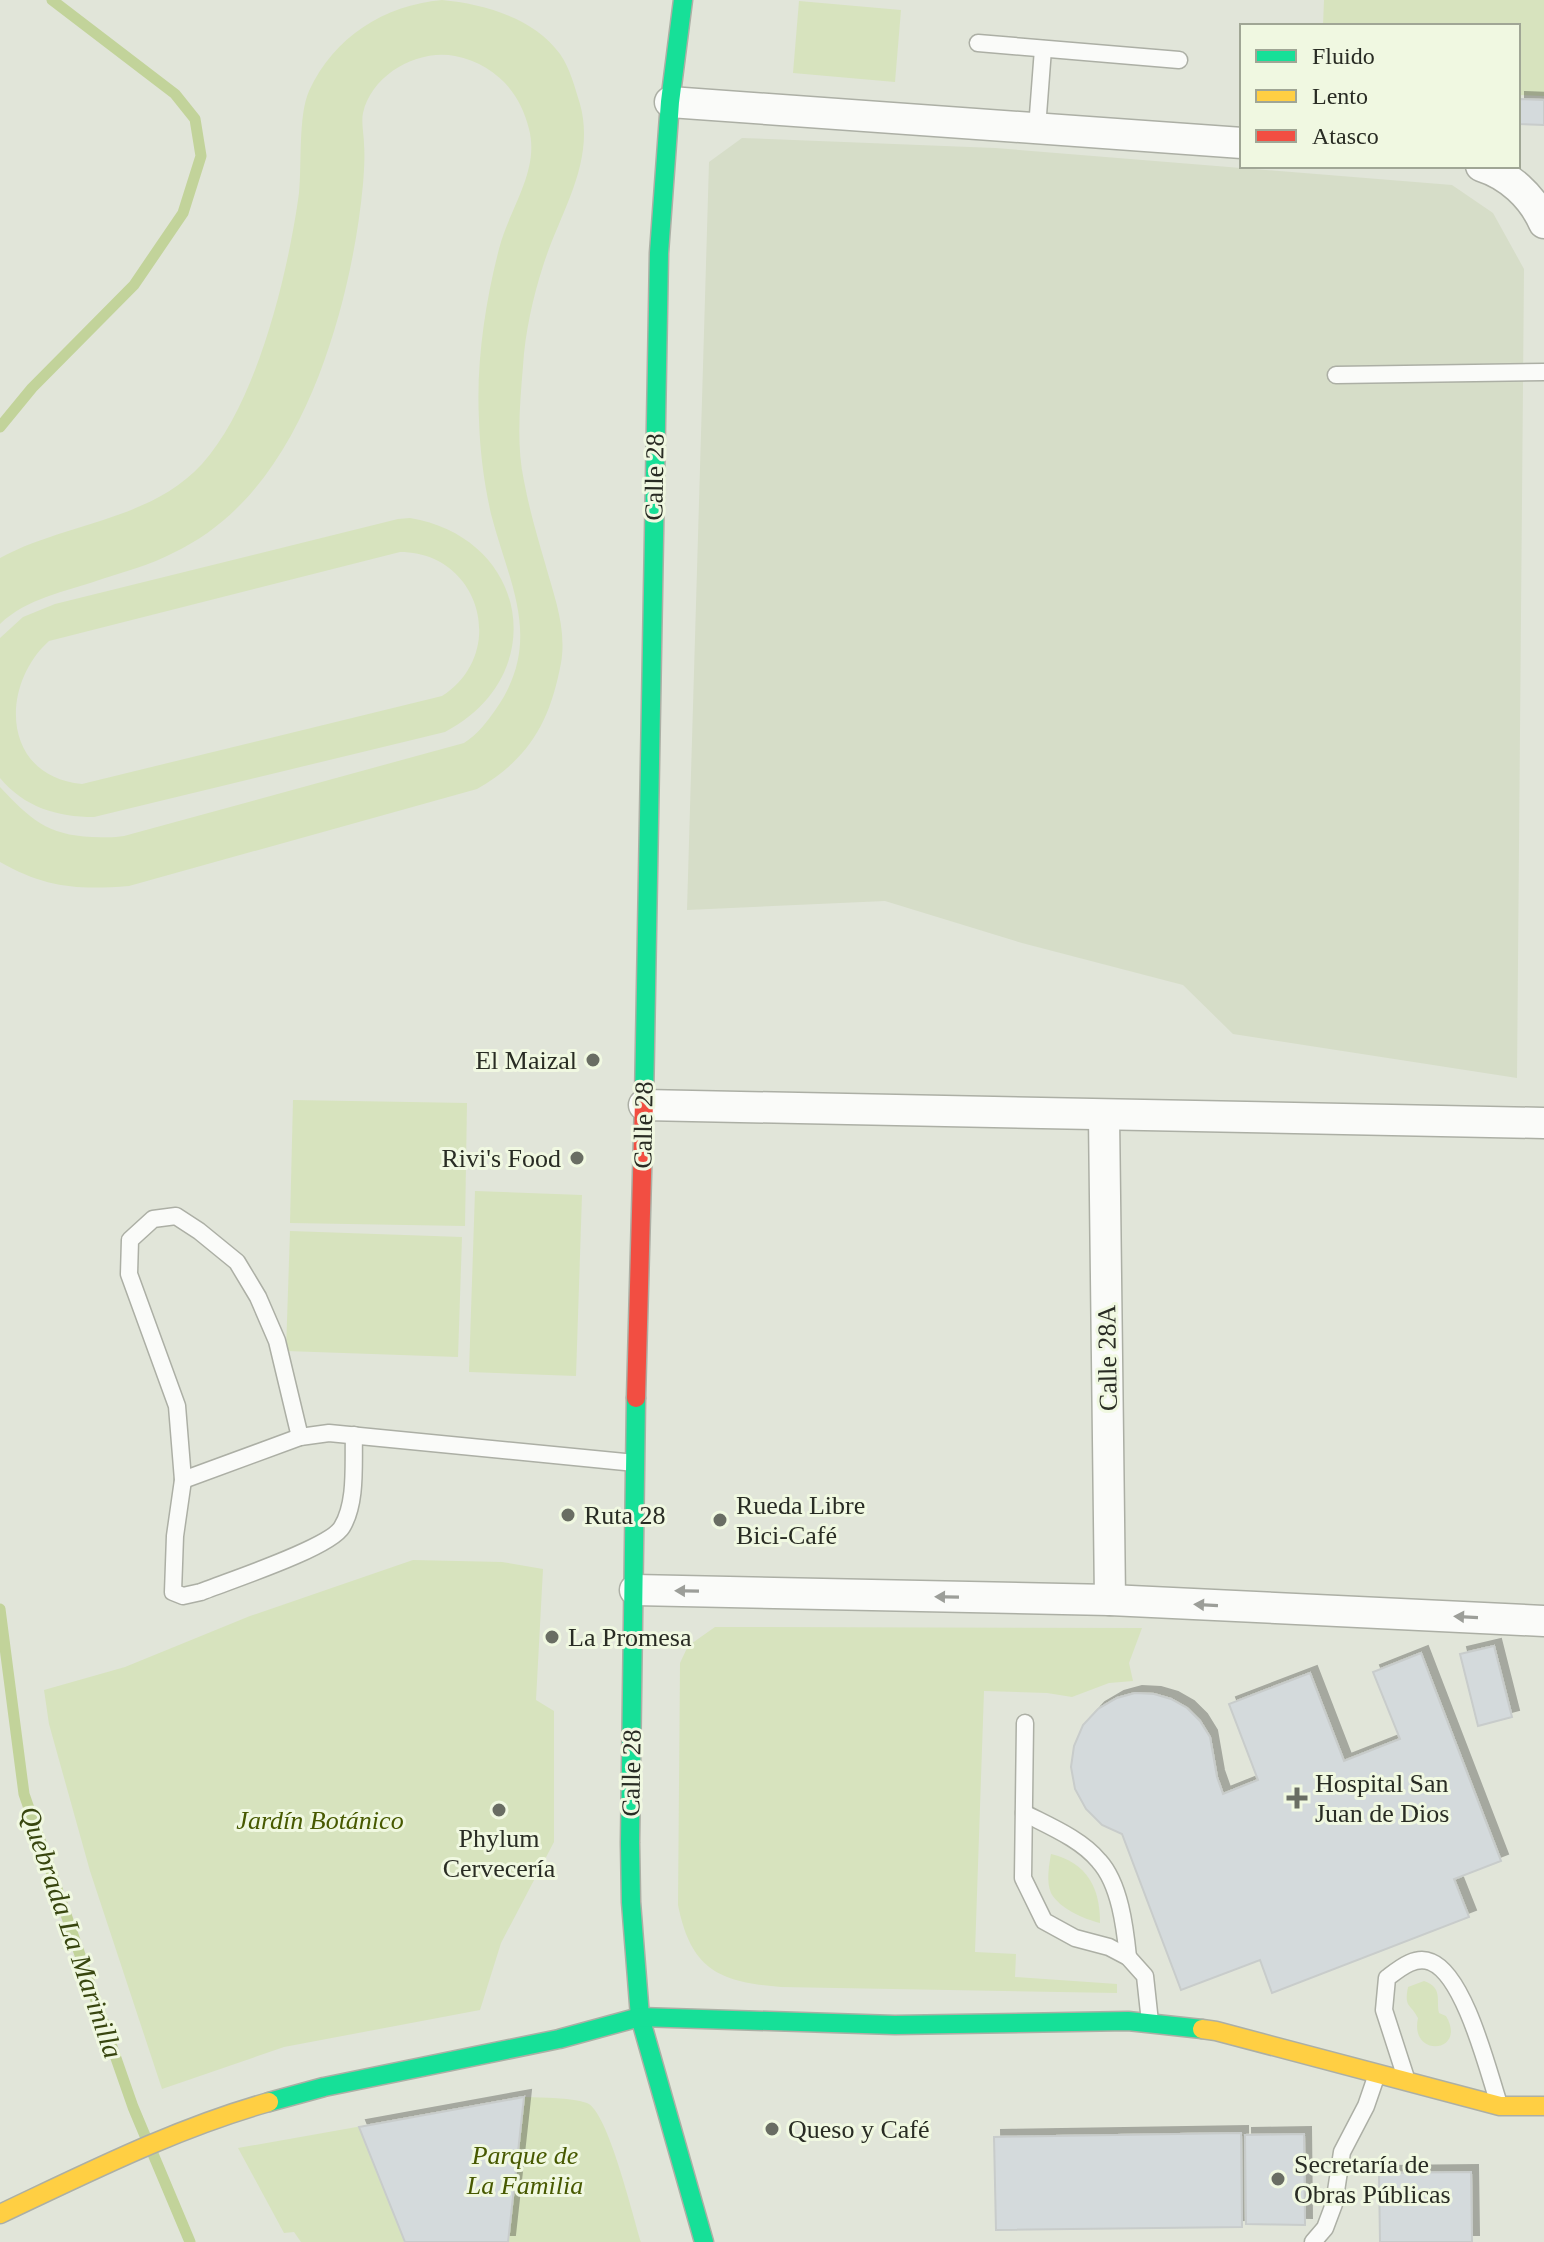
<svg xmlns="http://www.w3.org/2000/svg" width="1544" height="2242" viewBox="0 0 1544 2242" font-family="'Times New Roman',serif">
  <defs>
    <filter id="shadow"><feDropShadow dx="7" dy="-7" stdDeviation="0" flood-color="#0004"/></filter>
  </defs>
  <rect width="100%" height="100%" fill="#e1e5d9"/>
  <path fill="#d6ddc8" d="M 742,138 L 995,148 L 1452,185 L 1493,213 L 1524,269 L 1517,1078 L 1233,1034 L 1183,985 L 1022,943 L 885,901 L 687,910 L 709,162 Z"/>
  <g fill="#d7e3be" fill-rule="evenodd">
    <path d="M 442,0 C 484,4 534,18 560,54 C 570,68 575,88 580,104 C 596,162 560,212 543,266 C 533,297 525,333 523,366 C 520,403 516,444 524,481 C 529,508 537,536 545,563 C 554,596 567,628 561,663 C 550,722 529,759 477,789 L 129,886 C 78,890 46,888 0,862 L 0,787 C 30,819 47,835 92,837 C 103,837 113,838 124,836 L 464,743 C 478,734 487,722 496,709 C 544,640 509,584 491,514 C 484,483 480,452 479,420 C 476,364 485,303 499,249 C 509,209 540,171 529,129 C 520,91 494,64 455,56 C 418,49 372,74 363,113 C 361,122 364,135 364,144 C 365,157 364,171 363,184 C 357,248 342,315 319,375 C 290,449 247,518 173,553 C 150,565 124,572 99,580 C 65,592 27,598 0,624 L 0,558 C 64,523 150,521 202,464 C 257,403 288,274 299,193 C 302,165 298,116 309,91 C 334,37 384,5 442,0 Z"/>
    <path d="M 1324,0 L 1544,0 L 1544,96 L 1518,95 L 1518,26 L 1323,26 Z"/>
    <path d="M 799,1 L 901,10 L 895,82 L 793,73 Z"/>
    <path d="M 410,518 C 529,538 552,676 445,732 L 94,817 C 57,817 24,807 0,778 L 0,638 L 23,617 L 55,604 L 398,519 ZM 400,552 C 480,552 509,653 442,696 L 82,784 C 1,776 0,685 49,641 Z"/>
    <path d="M 293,1100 L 467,1103 L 465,1226 L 290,1223 Z"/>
    <path d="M 475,1191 L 582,1195 L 576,1376 L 469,1372 Z"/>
    <path d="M 290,1231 L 462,1237 L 458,1357 L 286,1351 Z"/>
    <path d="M 413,1560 L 502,1562 L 543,1569 L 536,1700 L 554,1711 L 554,1842 L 501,1943 L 480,2010 L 284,2047 L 162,2089 L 90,1871 L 49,1724 L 44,1690 L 125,1667 L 250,1616 Z"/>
    <path d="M 715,1627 L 1142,1628 L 1129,1663 L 1133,1681 L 1109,1683 L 1072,1697 L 1047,1693 L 984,1691 L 975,1952 L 1016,1954 L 1015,1977 L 1117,1984 L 1117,1993 L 781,1987 C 718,1982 691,1969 678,1905 L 680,1663 L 688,1646 Z"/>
    <path d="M 1051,1854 C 1087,1863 1100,1887 1100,1923 C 1084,1919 1060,1909 1051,1893 C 1046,1882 1049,1865 1051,1854 Z"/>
    <path d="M 1424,1981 C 1443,1988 1436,1999 1439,2013 L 1446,2016 C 1468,2053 1409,2059 1418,2018 C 1410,2003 1404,2008 1408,1987 Z"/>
    <path d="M 525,2097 C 544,2098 569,2097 587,2103 C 608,2111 633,2217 641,2242 L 301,2242 L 294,2232 L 284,2233 L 238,2148 Z"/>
  </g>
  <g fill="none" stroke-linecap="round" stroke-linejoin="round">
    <g stroke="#c2d39a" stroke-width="11">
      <path d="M 0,427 L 32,388 L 134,285 L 183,213 L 201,156 L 195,119 L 175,94 L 52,0"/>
      <path d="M 0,1609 L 24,1794 L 133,2107 L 146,2138"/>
      <path d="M 153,2154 L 190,2242"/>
    </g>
  </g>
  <g fill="#d4dadc" stroke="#c8cccb" stroke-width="2" filter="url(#shadow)">
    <path d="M 1518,99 L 1544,100 L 1544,125 L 1518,124 Z"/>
    <path d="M 1494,1646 L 1512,1717 L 1478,1726 L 1460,1654 Z"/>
    <path d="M 1421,1653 L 1501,1861 L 1454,1879 L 1469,1917 L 1272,1993 L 1260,1960 L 1181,1990 L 1122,1834 L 1102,1825 L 1086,1809 L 1075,1789 L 1071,1767 L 1074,1746 L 1083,1725 L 1098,1709 L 1117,1698 L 1135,1693 L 1154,1694 L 1171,1699 L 1187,1708 L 1200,1721 L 1210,1737 L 1217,1777 L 1223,1794 L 1258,1780 L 1229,1704 L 1310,1673 L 1344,1761 L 1400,1739 L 1373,1672 Z"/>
    <path d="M 524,2097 L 508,2242 L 405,2242 L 359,2127 Z"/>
    <path d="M 1241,2133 L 1242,2227 L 996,2230 L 994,2137 Z"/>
    <path d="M 1304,2134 L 1305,2225 L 1246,2224 L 1245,2135 Z"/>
    <path d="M 1471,2172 L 1472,2242 L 1380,2242 L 1379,2173 Z"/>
  </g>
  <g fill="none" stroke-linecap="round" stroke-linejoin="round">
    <g stroke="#acafa5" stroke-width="19">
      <g id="lane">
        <path d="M 978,43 L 1179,60"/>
        <path d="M 1037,128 L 1043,49"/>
        <path d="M 1336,375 L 1544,372"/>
        <path d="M 300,1437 L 277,1341 L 258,1297 L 237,1262 L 199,1231 L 176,1216 L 153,1219 L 130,1240 L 129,1274 L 177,1406 L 183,1480 L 175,1536 L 173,1592 L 183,1596 L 201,1592 C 228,1581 330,1548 342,1527 C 357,1502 353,1464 354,1435"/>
        <path d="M 183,1480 L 300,1437 L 329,1433 L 635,1463"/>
        <path d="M 1025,1723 L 1023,1878 L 1044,1921 L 1075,1938 L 1109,1947 L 1128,1957 L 1145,1976 L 1150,2022"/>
        <path d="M 1024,1813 C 1049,1826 1081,1839 1099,1861 C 1120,1884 1125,1928 1128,1957"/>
        <path d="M 1405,2075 L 1384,2010 L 1387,1978 C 1399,1969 1415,1955 1431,1962 C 1464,1975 1487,2067 1498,2101"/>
        <path d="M 1313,2242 L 1325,2228 L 1334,2204 L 1342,2152 L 1366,2106 L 1377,2074"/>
      </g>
    </g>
    <g stroke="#acafa5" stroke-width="33">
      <g id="street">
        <path d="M 670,102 L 1242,143"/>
        <path d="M 1481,166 C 1509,175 1532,196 1544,223"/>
        <path d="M 644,1105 L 1544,1123"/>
        <path d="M 1104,1116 L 1110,1600"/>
        <path d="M 635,1590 L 1110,1600 L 1544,1621"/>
      </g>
    </g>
    <g stroke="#acafa5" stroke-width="21">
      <g id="fast">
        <path d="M 644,1101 L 659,253 L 670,102 L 683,0"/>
        <path d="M 636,1398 L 630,1843 L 631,1902 L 640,2017 L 704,2242"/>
        <path d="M 269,2102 L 324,2087 L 559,2039 L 640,2017 L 895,2025 L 1128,2021 L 1202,2029"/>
      </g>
    </g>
    <g stroke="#acafa5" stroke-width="21">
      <g id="slow">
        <path d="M 1202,2029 L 1216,2031 L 1500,2106 L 1544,2106"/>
        <path d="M 0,2214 C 87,2173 176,2128 269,2102"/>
      </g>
    </g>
    <g stroke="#acafa5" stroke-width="21">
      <path id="jam" d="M 636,1398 L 644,1101"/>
    </g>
    <use href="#lane" stroke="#fafbf9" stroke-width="16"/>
    <use href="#street" stroke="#fafbf9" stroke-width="30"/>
    <use href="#fast" stroke="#16e098" stroke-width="18"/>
    <use href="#slow" stroke="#ffcf43" stroke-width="18"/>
    <use href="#jam" stroke="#f24e42" stroke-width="18"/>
  </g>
  <defs><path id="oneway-solid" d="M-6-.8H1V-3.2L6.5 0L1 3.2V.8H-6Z" transform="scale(2)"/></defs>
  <g fill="#9c9e99">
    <use href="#oneway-solid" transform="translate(687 1591) rotate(-179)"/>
    <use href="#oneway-solid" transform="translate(947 1597) rotate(-179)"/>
    <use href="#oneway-solid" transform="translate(1206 1605) rotate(-177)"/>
    <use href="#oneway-solid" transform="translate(1466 1617) rotate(-177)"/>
  </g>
  <g fill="#696d63" stroke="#f0f8e1" stroke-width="3">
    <circle cx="593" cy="1060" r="8"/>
    <circle cx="577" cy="1158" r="8"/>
    <circle cx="568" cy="1515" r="8"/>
    <circle cx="720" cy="1520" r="8"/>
    <circle cx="552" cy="1637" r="8"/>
    <path d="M1293 1786h8v8h8v8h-8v8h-8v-8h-8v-8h8z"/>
    <circle cx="499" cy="1810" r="8"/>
    <circle cx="772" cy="2129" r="8"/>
    <circle cx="1278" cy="2179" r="8"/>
  </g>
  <g text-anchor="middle" stroke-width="6" stroke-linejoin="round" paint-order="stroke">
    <g font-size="26" fill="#292c24" stroke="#f0f8e1">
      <text transform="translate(654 477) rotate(-89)" y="9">Calle 28</text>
      <text transform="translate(643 1125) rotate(-89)" y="9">Calle 28</text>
      <text transform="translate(1107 1358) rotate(-91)" y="9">Calle 28A</text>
      <text transform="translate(631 1773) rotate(-89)" y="9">Calle 28</text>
    </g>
    <g font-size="26" fill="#292c24" stroke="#f0f8e1" text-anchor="start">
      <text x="577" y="1069" text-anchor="end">El Maizal</text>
      <text x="561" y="1167" text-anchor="end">Rivi's Food</text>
      <text x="736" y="1514">Rueda Libre<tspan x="736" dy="30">Bici-Café</tspan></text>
      <text x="584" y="1524">Ruta 28</text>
      <text x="568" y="1646">La Promesa</text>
      <text x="1315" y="1792">Hospital San<tspan x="1315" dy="30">Juan de Dios</tspan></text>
      <text x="499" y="1847" text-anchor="middle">Phylum<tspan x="499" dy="30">Cervecería</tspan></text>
      <text x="788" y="2138">Queso y Café</text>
      <text x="1294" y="2173">Secretaría de<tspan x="1294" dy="30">Obras Públicas</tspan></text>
    </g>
    <g font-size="26" font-style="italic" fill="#475900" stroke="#f0f8e1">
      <text x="320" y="1829">Jardín Botánico</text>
      <text x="525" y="2164">Parque de<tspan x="525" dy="30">La Familia</tspan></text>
    </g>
    <g font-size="28" font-style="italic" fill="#38460f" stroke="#f0f8e1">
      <text transform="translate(72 1932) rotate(71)" y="10">Quebrada La Marinilla</text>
    </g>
  </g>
  <rect x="1240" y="24" width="280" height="144" fill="#f0f8e1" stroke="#a0a695" stroke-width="2"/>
  <rect x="1256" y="50" width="40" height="12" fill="#16e098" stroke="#a0a695" stroke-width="2"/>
  <text x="1312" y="64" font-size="24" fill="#292c24">Fluido</text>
  <rect x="1256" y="90" width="40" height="12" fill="#ffcf43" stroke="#a0a695" stroke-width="2"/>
  <text x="1312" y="104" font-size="24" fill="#292c24">Lento</text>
  <rect x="1256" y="130" width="40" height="12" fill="#f24e42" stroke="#a0a695" stroke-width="2"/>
  <text x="1312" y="144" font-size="24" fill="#292c24">Atasco</text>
</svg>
